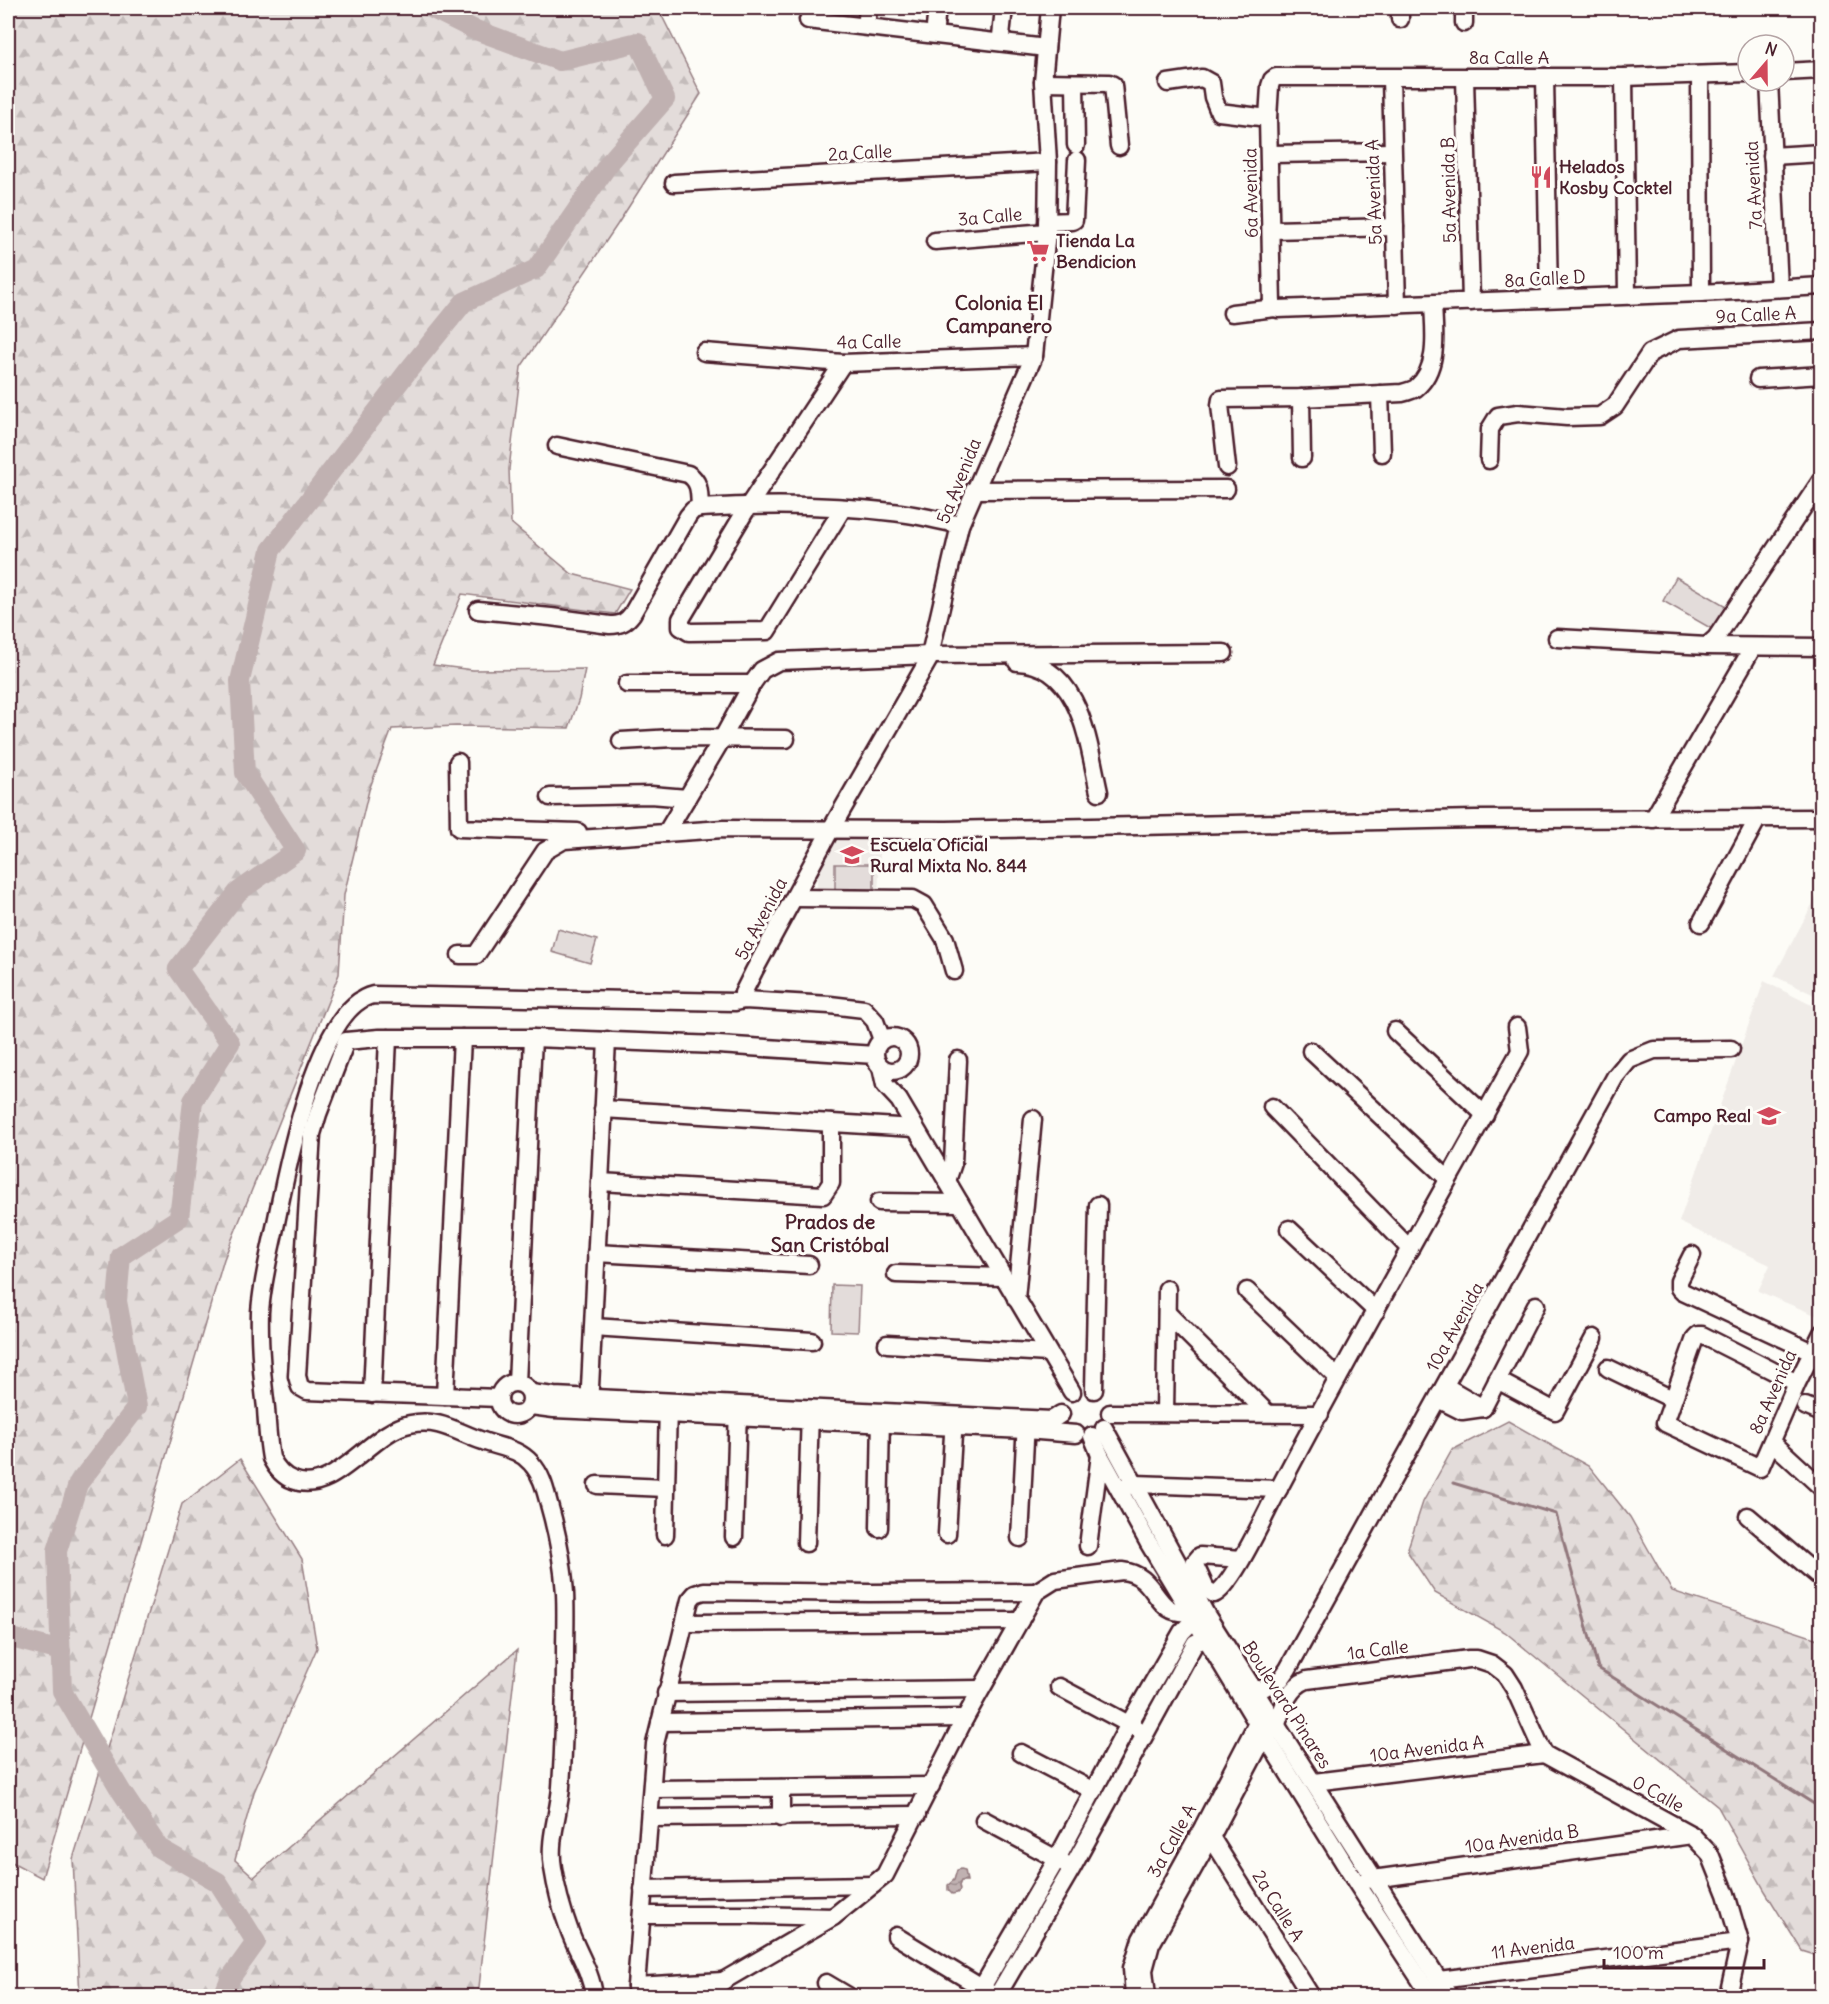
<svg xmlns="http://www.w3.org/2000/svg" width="1829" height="2004" viewBox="0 0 1829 2004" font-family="Delius,sans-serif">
  <defs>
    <pattern id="forest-firs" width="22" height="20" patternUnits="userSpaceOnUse" patternTransform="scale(1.5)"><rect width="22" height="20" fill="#e3dcda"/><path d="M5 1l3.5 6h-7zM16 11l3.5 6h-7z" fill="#c4bcbb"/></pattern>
    <pattern id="water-waves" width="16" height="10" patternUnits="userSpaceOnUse" patternTransform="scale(1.5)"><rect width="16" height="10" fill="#c0b1b1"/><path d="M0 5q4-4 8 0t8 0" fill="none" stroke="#9e8f90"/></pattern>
  </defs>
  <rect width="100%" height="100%" fill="#fdfcf7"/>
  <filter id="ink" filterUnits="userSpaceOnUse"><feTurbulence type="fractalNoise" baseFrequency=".0167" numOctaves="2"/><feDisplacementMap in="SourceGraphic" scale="12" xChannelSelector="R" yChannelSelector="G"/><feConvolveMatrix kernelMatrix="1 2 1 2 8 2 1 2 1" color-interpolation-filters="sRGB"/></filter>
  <g filter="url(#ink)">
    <g fill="#f0ece8">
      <path d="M 881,833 L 878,896 L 817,894 L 817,876 L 831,834 Z"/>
      <path d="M 1821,888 L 1822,998 L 1821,998 L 1774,976 Z"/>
      <path d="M 1764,981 L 1821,1010 L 1820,1317 L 1758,1291 L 1770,1265 L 1679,1222 Z"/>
    </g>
    <g fill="url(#forest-firs)" stroke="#967e82" stroke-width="1.5">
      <path d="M 8,8 L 658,8 L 701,94 L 617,225 L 521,367 L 509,469 L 511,523 L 572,574 L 630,589 L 615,614 L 462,594 L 433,665 L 473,670 L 585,669 L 579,699 L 569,728 L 456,726 L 392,729 L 369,790 L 344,895 L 339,974 L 224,1259 L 42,1878 L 8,1860 Z"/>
      <path d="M 1508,1421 L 1590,1467 L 1630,1517 L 1672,1591 L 1821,1640 L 1821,1957 L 1802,1951 L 1765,1891 L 1718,1807 L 1505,1632 L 1435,1593 L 1407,1551 L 1423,1502 L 1452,1450 Z"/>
      <path d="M 240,1459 L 302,1559 L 317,1648 L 254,1792 L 235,1860 L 254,1877 L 517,1650 L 478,1996 L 80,1996 L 73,1859 L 182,1504 Z"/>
    </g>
    <g fill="#e3dcda" stroke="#967e82" stroke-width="1.5">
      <path d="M 1676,577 L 1726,606 L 1712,629 L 1663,601 Z"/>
      <rect x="835" y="864" width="39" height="30"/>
      <path d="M 558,929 L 597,940 L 590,963 L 552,952 Z"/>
      <path d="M 832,1285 L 860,1286 L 858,1332 L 831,1331 Z"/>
    </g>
    <path fill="url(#water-waves)" stroke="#91777b" stroke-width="1.5" d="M 961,1869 L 965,1870 L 967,1881 L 961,1881 L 959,1886 L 960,1890 L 957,1893 L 952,1894 L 948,1890 L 948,1885 L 954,1880 L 957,1870 Z"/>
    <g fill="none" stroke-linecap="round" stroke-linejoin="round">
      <path stroke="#91777b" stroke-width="3" d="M 1453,1483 L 1556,1514 L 1598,1668 L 1822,1809"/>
      <g stroke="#c0b1b1" stroke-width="20">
        <path d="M 8,1637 L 61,1651"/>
        <path d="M 223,1996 L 231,1977 L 256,1942 L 218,1882 L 159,1848 L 121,1791 L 62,1691 L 57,1551 L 78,1484 L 137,1407 L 117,1301 L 121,1256 L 179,1218 L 193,1101 L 230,1043 L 178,969 L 238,892 L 296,851 L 245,773 L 240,681 L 271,550 L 407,372 L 464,302 L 536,269 L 610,162 L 665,99 L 638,42 L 560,61 L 473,29 L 431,8"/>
      </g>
      <g stroke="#4a1f2b" stroke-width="21">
        <g id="minor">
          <path d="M 1400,8 L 1400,19"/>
          <path d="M 1464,8 L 1464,23"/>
          <path d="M 867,18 L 868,8"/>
          <path d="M 808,20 L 1046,48"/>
          <path d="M 935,27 L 937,8"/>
          <path d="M 1001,36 L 1004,8"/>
          <path d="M 1784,72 L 1822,70"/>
          <path d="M 1748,73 L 1624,77 L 1276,77 L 1272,80 L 1270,86 L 1268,118 L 1272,305 L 1275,308 L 1278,309 L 1701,293 L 1822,286"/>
          <path d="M 1700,75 L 1701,293"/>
          <path d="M 1545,77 L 1549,298"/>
          <path d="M 1624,77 L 1627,295"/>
          <path d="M 1391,78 L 1397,305"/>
          <path d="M 1465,78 L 1471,302"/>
          <path d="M 1769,81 L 1779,288"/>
          <path d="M 1043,82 L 1109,83 L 1113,85 L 1119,146"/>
          <path d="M 1075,83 L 1076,145"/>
          <path d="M 1168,83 L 1202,78 L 1211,83 L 1213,97 L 1219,112 L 1268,118"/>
          <path d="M 1270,154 L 1392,152"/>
          <path d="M 1772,156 L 1822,153"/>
          <path d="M 674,183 L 1048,162"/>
          <path d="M 1047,222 L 1072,221 L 1074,220 L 1077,160"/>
          <path d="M 1272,230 L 1395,227"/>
          <path d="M 935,241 L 1047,232"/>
          <path d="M 1232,313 L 1275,308"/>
          <path d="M 704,352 L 843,363 L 1034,356"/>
          <path d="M 843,363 L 749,505 L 681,619 L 681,627 L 689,632 L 767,631 L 843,508"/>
          <path d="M 1758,379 L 1822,375"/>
          <path d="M 1380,394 L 1382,453"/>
          <path d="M 1301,398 L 1302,458"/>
          <path d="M 557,446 L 688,474 C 701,482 699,494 700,508"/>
          <path d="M 1489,460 L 1490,429 L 1498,416 L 1518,413 L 1567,417 L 1600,416 L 1615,406 L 1650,353 L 1679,339 L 1822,331"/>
          <path d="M 1227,467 L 1220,405 L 1221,399 L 1301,398 L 1402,393 C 1406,392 1413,390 1416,388 C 1440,368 1434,331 1433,304"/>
          <path d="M 974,490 L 1226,489"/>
          <path d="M 478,610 L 551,617 L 610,625 C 621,625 626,622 632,614 L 688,516 L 693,510 L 700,508 C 763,504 829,504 892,512 C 915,514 937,520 960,525"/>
          <path d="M 1557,638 L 1707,646 L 1716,638 L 1822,479"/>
          <path d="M 1707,646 L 1822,647"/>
          <path d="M 1017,662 C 1081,664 1088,744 1099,792"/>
          <path d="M 627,684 L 752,684"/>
          <path d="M 621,741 L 673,738 L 786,739"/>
          <path d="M 458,762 L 459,828 L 578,832"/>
          <path d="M 550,797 L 651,795 L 687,798"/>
          <path d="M 1653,819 L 1753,647"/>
          <path d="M 666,833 L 722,739 L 752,684 L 762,670 L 779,661 L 930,655 L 1224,653"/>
          <path d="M 794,898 L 913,899 L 924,905 L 945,939 L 954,971"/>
          <path d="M 1701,923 L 1758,818"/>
          <path d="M 460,955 L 476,955 L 545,851 L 564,840 L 723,829 L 947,830 L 1475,819 L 1822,818"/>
          <path d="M 744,1000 L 743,993 L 754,971 L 831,829 L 929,659 L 960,525 L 1034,356 L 1047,232 L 1048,162 L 1043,82 L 1050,8"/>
          <path d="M 1395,1031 L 1485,1115"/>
          <circle cx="892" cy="1054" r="17"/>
          <path d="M 1311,1051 L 1448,1179"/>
          <path d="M 881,1067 L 885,1085 L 899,1100 L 1072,1392"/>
          <path d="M 1272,1107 L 1410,1249"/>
          <path d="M 603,1109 L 914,1128"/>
          <path d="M 947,1181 L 953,1163 L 958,1060"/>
          <path d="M 600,1182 L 823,1195 L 831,1183 L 831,1123"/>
          <path d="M 879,1202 L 960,1203"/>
          <path d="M 1289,1229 L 1376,1311"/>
          <path d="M 596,1253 L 809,1265"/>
          <path d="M 1692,1255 L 1679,1281 L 1679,1288 L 1683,1292 L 1812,1352"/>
          <path d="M 896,1274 L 1003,1277"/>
          <path d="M 1247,1291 L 1338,1378"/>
          <path d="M 1016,1299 L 1033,1119"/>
          <path d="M 1167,1313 L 1266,1412"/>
          <path d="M 593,1327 L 812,1341"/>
          <path d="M 887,1344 L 1048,1353"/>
          <path d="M 1608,1368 L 1672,1399"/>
          <path d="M 1497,1380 L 1555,1411 L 1594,1338"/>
          <circle cx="515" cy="1399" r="16"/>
          <path d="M 517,1383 L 533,1038"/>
          <path d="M 1797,1383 L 1702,1335 L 1698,1335 L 1695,1338 L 1665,1423 L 1760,1468 L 1797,1383 L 1822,1333"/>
          <path d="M 1445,1386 L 1483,1408"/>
          <path d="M 1094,1390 L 1098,1205"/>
          <path d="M 531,1393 L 554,1396 L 1052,1420 L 1061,1414"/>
          <path d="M 372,1394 L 388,1038"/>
          <path d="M 445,1396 L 462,1038"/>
          <path d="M 499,1398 L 307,1391 L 300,1387 L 297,1376 L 312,1134 L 318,1114 L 346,1041 L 379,1038 L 533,1038 L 718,1045 L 875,1055"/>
          <path d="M 1438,1399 L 1462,1411 L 1483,1408"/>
          <path d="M 531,1406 L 554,1409 L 1026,1430 L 1076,1434"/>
          <path d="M 1805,1406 L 1822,1413"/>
          <path d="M 589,1408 L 607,1040"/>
          <path d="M 1483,1408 L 1536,1305"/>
          <path d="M 1165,1412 L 1167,1289"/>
          <path d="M 1110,1413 L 1320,1414"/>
          <path d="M 1104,1428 L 1207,1616 L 1449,1996"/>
          <path d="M 1092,1436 L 1100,1455 L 1148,1542 L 1257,1723 L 1356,1882 L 1431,1996"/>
          <path d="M 1772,1442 L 1822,1488"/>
          <path d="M 597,1485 L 666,1488"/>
          <path d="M 1126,1487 L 1135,1484 L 1279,1489"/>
          <path d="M 1748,1516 L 1822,1579"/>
          <path d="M 879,1528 L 881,1415"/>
          <path d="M 947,1534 L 954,1418"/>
          <path d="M 665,1535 L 668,1405"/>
          <path d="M 734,1537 L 738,1408"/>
          <path d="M 1020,1538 L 1026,1421"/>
          <path d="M 806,1543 L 810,1411"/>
          <path d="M 1088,1546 L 1100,1455"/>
          <path d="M 1242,1559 L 1200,1556 L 1194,1563 L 1206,1589 L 1214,1594 C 1231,1589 1266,1512 1276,1494 C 1354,1345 1438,1199 1520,1051 L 1517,1027"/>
          <path d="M 685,1623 L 1020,1621"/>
          <path d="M 1059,1687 L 1138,1729"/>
          <path d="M 666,1693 L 981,1689"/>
          <path d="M 1254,1693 L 1281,1679 L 1288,1669 L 1615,1077 L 1629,1060 L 1654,1050 L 1731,1049"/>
          <path d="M 660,1722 L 965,1718"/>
          <path d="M 1276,1727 C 1282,1709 1288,1687 1307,1680 L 1469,1659 L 1477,1659 L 1492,1664 L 1505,1674 L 1514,1688 L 1544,1754 L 1692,1835 L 1710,1854 L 1726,1894 L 1740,1942 L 1728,1996"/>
          <path d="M 1021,1753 L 1094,1791"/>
          <path d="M 1314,1782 L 1544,1754"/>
          <path d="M 781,1788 L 781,1818"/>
          <path d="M 653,1789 L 931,1786"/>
          <path d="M 650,1818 L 917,1815"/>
          <path d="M 984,1820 L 1066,1864"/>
          <path d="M 1211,1837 L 1311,1996"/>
          <path d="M 1366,1880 L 1692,1835"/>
          <path d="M 643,1889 L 873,1885"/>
          <path d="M 642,1915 L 753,1915 L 833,1917"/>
          <path d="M 896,1936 L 990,1993"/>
          <path d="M 1439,1980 L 1740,1942"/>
          <path d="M 826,1983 L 848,1996"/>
          <path d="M 636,1986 L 723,1981"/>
          <path d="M 594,1996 C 591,1971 577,1952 569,1929 C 562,1910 556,1888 553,1868 C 548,1840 559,1814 561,1787 C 564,1743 565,1700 565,1656 C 565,1635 566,1614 565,1593 C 563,1564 557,1532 549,1504 C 545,1489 542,1475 531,1463 C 518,1448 501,1448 483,1441 C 456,1432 440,1418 410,1424 C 371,1431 334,1497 293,1480 C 282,1476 276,1468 271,1458 C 268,1442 267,1425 266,1408 C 262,1376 259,1345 260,1312 C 262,1282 270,1252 276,1223 C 286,1172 317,1007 373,995 L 735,1002 L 744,1000 L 830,1005 L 864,1009 L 875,1021 L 882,1040"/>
          <path d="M 637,1996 L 636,1986 L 655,1744 L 690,1600 L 695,1594 L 704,1591 L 869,1593 L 1036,1592"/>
          <path d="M 703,1996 L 723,1981 L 833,1917 L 885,1875 L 965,1718 L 1036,1592 L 1055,1580 L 1122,1571 C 1160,1575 1152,1618 1191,1612 L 1199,1603"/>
          <path d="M 977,1996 L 1057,1859 L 1129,1724 L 1182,1632 L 1195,1619 L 1206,1616"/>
          <path d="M 997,1996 L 1072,1868 L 1195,1643 L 1216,1635"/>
          <path d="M 1134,1996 L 1132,1968 L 1141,1939 L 1203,1827 L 1257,1723 L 1263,1717"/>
          <path d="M 1147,1996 L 1144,1970 L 1151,1944 L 1211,1837 L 1265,1735 L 1271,1731"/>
        </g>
      </g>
      <use href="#minor" stroke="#fdfcf7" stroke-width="16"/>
    </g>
  </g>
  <defs>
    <g id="restaurant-bare" transform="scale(1.8)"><path d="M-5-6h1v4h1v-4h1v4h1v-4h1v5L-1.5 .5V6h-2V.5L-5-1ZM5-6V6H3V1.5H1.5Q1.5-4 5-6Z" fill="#d1495b" stroke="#fdfcf7" stroke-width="2.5" paint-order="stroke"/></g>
    <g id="supermarket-bare" transform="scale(1.8)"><path d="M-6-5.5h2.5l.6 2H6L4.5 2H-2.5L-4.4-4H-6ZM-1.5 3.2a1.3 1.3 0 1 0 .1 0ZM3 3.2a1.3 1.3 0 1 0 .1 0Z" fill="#d1495b" stroke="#fdfcf7" stroke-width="2.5" paint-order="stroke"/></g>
    <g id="school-bare" transform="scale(1.8)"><path d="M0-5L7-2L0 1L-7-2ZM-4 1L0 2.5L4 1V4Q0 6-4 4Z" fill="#d1495b" stroke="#fdfcf7" stroke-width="2.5" paint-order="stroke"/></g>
  </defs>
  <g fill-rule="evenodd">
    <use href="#restaurant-bare" x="1541" y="177"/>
    <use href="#supermarket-bare" x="1038" y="251"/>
    <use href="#school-bare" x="852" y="855"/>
    <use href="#school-bare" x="1769" y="1116"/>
  </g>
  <g text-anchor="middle" stroke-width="6" stroke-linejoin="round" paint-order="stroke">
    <g font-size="18" fill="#4a1f2b" stroke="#fdfcf7">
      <text x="1509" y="64">8a Calle A</text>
      <text transform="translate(860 153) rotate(-3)" y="6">2a Calle</text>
      <text transform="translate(1754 185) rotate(-93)" y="6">7a Avenida</text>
      <text transform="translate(1449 190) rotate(-91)" y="6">5a Avenida B</text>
      <text transform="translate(1374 192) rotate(-92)" y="6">5a Avenida A</text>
      <text transform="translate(1251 193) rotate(-91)" y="6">6a Avenida</text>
      <text transform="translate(990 217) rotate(-5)" y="6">3a Calle</text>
      <text transform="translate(1545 279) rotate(-3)" y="6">8a Calle D</text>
      <text transform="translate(1756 315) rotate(-3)" y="6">9a Calle A</text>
      <text transform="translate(869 342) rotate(-1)" y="6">4a Calle</text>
      <text transform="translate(959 481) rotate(-68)" y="6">5a Avenida</text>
      <text transform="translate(761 919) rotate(-62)" y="6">5a Avenida</text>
      <text transform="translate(1455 1327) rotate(-61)" y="6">10a Avenida</text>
      <text transform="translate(1773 1392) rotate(-66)" y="6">8a Avenida</text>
      <text transform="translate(1378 1650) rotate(-7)" y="6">1a Calle</text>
      <text transform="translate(1287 1705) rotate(57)" y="6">Boulevard Pinares</text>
      <text transform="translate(1427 1749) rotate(-7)" y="6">10a Avenida A</text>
      <text transform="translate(1658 1794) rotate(29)" y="6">0 Calle</text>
      <text transform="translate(1522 1839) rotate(-8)" y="6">10a Avenida B</text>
      <text transform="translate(1172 1841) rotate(-61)" y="6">3a Calle A</text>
      <text transform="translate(1278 1906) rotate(58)" y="6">2a Calle A</text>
      <text transform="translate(1533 1948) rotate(-7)" y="6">11 Avenida</text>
    </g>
    <g font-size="18" font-weight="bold" fill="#4a1f2b" stroke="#fdfcf7" text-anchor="start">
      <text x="1559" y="173">Helados<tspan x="1559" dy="21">Kosby Cocktel</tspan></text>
      <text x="1056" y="247">Tienda La<tspan x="1056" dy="21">Bendicion</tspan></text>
      <text x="870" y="851">Escuela Oficial<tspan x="870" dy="21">Rural Mixta No. 844</tspan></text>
      <text x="1751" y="1122" text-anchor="end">Campo Real</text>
    </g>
    <g font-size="20" font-weight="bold" fill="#4a1f2b" stroke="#fdfcf7">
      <text x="999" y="310">Colonia El<tspan x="999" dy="23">Campanero</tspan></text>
      <text x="830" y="1229">Prados de<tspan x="830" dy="23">San Cristóbal</tspan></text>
    </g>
  </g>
  <rect width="1829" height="2004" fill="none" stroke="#fdfcf7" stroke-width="30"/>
  <rect x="15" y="15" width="1799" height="1974" fill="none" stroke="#4a1f2b" stroke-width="2" filter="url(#ink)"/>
  <g transform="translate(1766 63) rotate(20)"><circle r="28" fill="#fdfcf7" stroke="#b5a4a5" stroke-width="1.5"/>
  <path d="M0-4.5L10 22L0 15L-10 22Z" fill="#d1495b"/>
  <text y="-9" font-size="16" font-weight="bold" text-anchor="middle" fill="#4a1f2b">N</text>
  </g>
  <path d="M1604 1959v9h160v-9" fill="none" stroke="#4a1f2b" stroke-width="3"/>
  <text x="1613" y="1959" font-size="18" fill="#4a1f2b" stroke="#fdfcf7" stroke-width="4.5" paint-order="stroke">100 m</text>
</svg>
